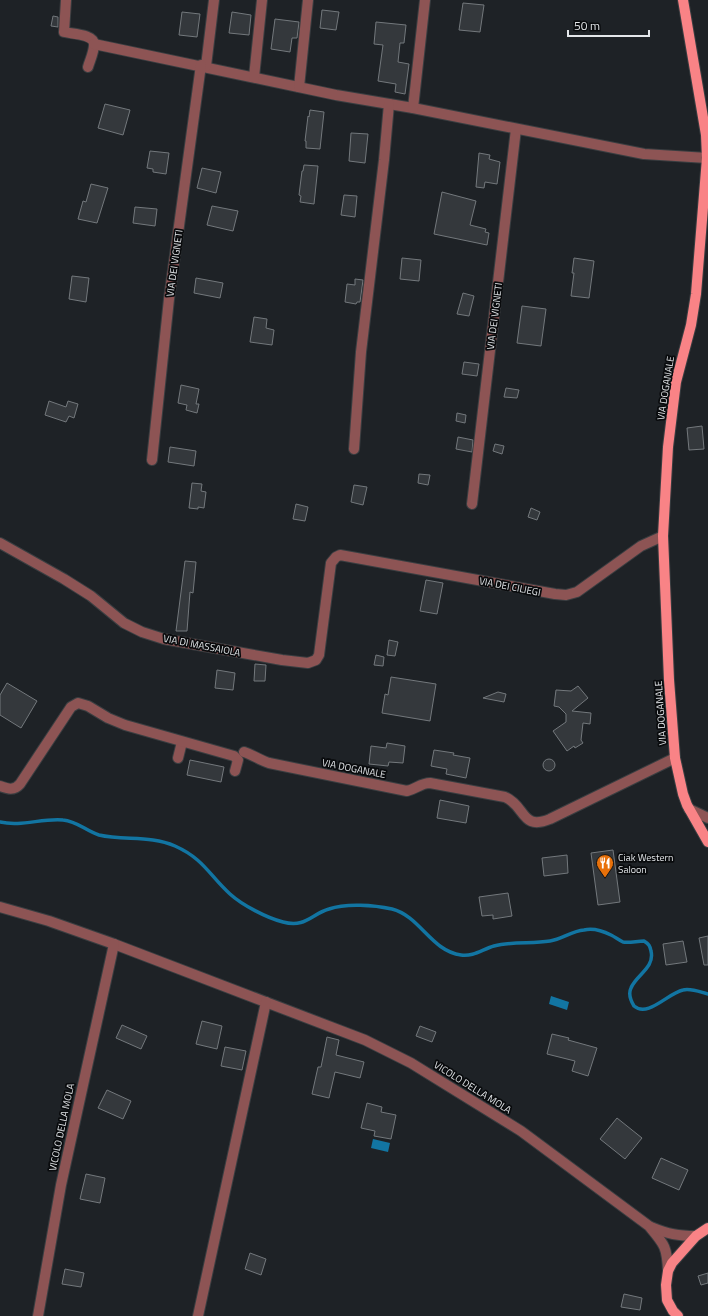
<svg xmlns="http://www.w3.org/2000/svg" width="708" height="1316" viewBox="0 0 708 1316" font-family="'Titillium Web',sans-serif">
  <rect width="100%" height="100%" fill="#1e2226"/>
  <g fill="#1275a2">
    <path d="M 551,996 L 569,1002 L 567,1010 L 549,1004 Z"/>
    <path d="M 373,1139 L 390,1143 L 388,1152 L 371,1148 Z"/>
  </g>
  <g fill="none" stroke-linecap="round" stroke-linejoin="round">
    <path stroke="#1275a2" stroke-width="3.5" d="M 0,822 C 21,827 42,818 63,820 C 77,821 86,831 99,835 C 124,841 150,835 175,846 C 204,859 209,875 230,894 C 242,905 267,918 283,922 C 306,928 311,914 329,909 C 346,903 374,905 392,909 C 420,916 431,951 461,955 C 473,957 483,949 494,946 C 512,941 532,944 550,941 C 562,939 572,931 584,930 C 592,928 603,931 611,935 C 615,937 619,940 623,942 C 630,943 637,941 644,941 C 649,944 650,946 651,951 C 655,968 636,975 631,988 C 628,994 631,1001 634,1006 C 648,1018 668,993 683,990 C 691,988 700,992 708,994"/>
  </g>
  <g fill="#34383c" stroke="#73787c">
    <path d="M 463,3 L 484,5 L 480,32 L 459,30 Z"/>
    <path d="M 322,10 L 339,12 L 336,30 L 320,28 Z"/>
    <path d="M 182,12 L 200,14 L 197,37 L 179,35 Z"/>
    <path d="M 232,12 L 251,15 L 249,35 L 229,33 Z"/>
    <path d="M 53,16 L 58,17 L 58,27 L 51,26 Z"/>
    <path d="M 275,19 L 299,22 L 297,38 L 292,38 L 290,52 L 271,49 Z"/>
    <path d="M 376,22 L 406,25 L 404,43 L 400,43 L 398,62 L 409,64 L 405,94 L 395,92 L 396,84 L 378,81 L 383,45 L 374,44 Z"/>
    <path d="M 105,104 L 130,110 L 123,135 L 98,128 Z"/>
    <path d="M 310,110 L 324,112 L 320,149 L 306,148 L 306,141 L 305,141 L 308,116 L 309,117 Z"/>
    <path d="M 351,133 L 368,134 L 365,163 L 349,161 Z"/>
    <path d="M 150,151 L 169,153 L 166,174 L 153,172 L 153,169 L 147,168 Z"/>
    <path d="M 479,153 L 490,155 L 489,159 L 500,162 L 497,184 L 485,182 L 484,188 L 476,187 Z"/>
    <path d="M 304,165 L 318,166 L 314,204 L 300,202 L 301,196 L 299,195 L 302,171 L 303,171 Z"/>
    <path d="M 202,168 L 221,172 L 216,193 L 197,188 Z"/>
    <path d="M 91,184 L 108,188 L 97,223 L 78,219 L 83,201 L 86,202 Z"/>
    <path d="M 442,192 L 476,201 L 470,225 L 486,229 L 485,232 L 489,233 L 487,245 L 434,234 Z"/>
    <path d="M 344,195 L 357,196 L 355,217 L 341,215 Z"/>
    <path d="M 212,206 L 238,211 L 233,231 L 207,225 Z"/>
    <path d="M 135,207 L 157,209 L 155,226 L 133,223 Z"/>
    <path d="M 402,258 L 421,260 L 419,281 L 400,279 Z"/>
    <path d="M 574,258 L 594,261 L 589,298 L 571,296 L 574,273 L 572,273 Z"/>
    <path d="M 72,276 L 89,278 L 86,302 L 69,299 Z"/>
    <path d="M 196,278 L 223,283 L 220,298 L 194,293 Z"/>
    <path d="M 355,279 L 363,280 L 360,302 L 357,302 L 356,304 L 345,302 L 347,284 L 355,285 Z"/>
    <path d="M 463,293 L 474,296 L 469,316 L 457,314 Z"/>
    <path d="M 522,306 L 546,309 L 541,346 L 517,343 Z"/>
    <path d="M 254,317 L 267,319 L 266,328 L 274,330 L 272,345 L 250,342 Z"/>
    <path d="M 464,362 L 479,364 L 477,376 L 462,374 Z"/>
    <path d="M 181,385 L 199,389 L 196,404 L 199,404 L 197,413 L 186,410 L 187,405 L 178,403 Z"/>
    <path d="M 506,388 L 519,390 L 517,398 L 504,397 Z"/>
    <path d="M 49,401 L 66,407 L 68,401 L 78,404 L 74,418 L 69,416 L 66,422 L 45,415 Z"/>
    <path d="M 457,413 L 466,415 L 465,423 L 456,421 Z"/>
    <path d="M 702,426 L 704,449 L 689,450 L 687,428 Z"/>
    <path d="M 458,437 L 473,440 L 472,452 L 456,449 Z"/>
    <path d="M 495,444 L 504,446 L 502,454 L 493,451 Z"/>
    <path d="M 170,447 L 196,451 L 194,466 L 168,462 Z"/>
    <path d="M 419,474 L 430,475 L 428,485 L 418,483 Z"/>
    <path d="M 192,483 L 202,484 L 201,491 L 206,492 L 204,508 L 198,507 L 198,509 L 189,508 Z"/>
    <path d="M 354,485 L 367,487 L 363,505 L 351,502 Z"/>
    <path d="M 296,504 L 308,507 L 305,521 L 293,519 Z"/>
    <path d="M 531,508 L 540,512 L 537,520 L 528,517 Z"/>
    <path d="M 185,561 L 196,562 L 193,593 L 190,592 L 187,631 L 176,631 Z"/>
    <path d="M 426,580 L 443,583 L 437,614 L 420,611 Z"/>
    <path d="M 389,640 L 398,642 L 395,656 L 387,655 Z"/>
    <path d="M 376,655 L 384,657 L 383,666 L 374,665 Z"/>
    <path d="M 255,664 L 266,665 L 265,681 L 254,681 Z"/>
    <path d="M 217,670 L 235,673 L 233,690 L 215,688 Z"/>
    <path d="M 391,677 L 436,684 L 430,721 L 382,713 L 385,694 L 388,695 Z"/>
    <path d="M 7,683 L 37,701 L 21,728 L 0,715 L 0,695 Z"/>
    <path d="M 578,686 L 588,698 L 572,711 L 591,713 L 590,724 L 583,723 L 581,740 L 583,743 L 575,748 L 574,746 L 567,751 L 553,731 L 566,722 L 566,714 L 559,707 L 554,706 L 556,690 L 571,691 Z"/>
    <path d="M 498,692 L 506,694 L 504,702 L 483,698 Z"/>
    <path d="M 387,743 L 405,746 L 403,763 L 389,762 L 388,766 L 369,764 L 371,746 L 386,748 Z"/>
    <path d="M 434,750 L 454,753 L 453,755 L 470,758 L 466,778 L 446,774 L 447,769 L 431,766 Z"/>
    <circle cx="549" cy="765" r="6"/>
    <path d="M 190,760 L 224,767 L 221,782 L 187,775 Z"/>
    <path d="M 440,800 L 469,806 L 466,823 L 437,818 Z"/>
    <path d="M 613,850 L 620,902 L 598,905 L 591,853 Z"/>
    <path d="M 567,855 L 568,873 L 544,876 L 542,858 Z"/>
    <path d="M 508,893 L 512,916 L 493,919 L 493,915 L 482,916 L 479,897 Z"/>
    <path d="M 708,936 L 708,965 L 704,965 L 699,938 Z"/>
    <path d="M 683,941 L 687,962 L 666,965 L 663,944 Z"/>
    <path d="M 202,1021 L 222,1026 L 217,1049 L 196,1044 Z"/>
    <path d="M 122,1025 L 147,1036 L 141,1049 L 116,1038 Z"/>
    <path d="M 420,1026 L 436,1032 L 432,1042 L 416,1036 Z"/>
    <path d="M 552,1034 L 569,1038 L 568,1040 L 597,1048 L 588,1076 L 572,1071 L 575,1061 L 547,1054 Z"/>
    <path d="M 327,1037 L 339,1040 L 336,1055 L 364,1062 L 360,1078 L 335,1072 L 329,1098 L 312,1094 L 318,1067 L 321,1067 Z"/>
    <path d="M 225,1047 L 246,1051 L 242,1070 L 221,1066 Z"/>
    <path d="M 107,1090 L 131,1101 L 123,1119 L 98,1108 Z"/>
    <path d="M 367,1103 L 382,1107 L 381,1112 L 396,1115 L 391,1139 L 374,1136 L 375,1131 L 361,1128 Z"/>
    <path d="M 617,1118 L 642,1138 L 625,1159 L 600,1139 Z"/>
    <path d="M 661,1158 L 688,1170 L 679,1190 L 652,1178 Z"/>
    <path d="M 86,1174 L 105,1178 L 100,1203 L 80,1199 Z"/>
    <path d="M 250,1253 L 266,1259 L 261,1275 L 245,1269 Z"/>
    <path d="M 65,1269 L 84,1273 L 81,1287 L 62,1284 Z"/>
    <path d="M 708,1273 L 708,1283 L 701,1285 L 698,1276 Z"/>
    <path d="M 624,1294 L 642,1298 L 640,1310 L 621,1307 Z"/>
  </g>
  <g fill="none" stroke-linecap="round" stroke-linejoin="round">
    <g stroke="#3a3e41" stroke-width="12">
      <g id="minor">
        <path d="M 66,0 L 64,32 C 72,34 95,34 94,45 C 94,52 90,60 88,67"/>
        <path d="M 94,44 L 336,95 L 413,108 L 644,154 L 707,158"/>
        <path d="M 206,66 L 214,0"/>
        <path d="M 254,77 L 262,0"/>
        <path d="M 299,87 L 308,0"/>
        <path d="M 413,108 L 425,0"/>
        <path d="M 354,449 L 361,352 L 384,160 L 389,104"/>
        <path d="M 152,460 L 169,299 L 201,65"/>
        <path d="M 472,504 L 516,129"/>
        <path d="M 0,543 L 64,579 L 91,596 L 124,623 L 142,632 L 164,639 L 282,660 L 308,663 L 316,660 L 319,655 L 331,563 L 336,557 L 340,555 L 555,594 L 566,595 L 577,592 L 641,546 L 663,536"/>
        <path d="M 244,752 C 253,755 260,760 269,763 L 407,791 C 416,789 421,783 430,783 L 505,797 C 526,806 521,831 550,819 L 675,758"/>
        <path d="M 178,758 L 182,742"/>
        <path d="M 0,786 C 8,789 14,791 20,784 L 71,707 L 78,703 L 88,706 L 108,718 L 125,725 L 234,756 L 238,760 L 235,771"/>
        <path d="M 689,809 L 708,818"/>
        <path d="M 0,907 L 49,921 L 114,944 L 365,1040 L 411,1063 L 521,1131 L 649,1226 C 664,1244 667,1246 668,1271"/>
        <path d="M 651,1227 C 668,1234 678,1236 696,1236"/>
        <path d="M 38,1316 L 61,1185 L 114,944"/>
        <path d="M 198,1316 L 266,1002"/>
      </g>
    </g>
    <g stroke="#3a3e41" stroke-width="12">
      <g id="major">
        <path d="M 683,0 L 706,135 L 707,158 L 696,294 L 691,325 L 676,382 L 668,447 L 663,536 L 669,680 L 675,758 L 683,794 L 687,805 L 708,842"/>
        <path d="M 678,1316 L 673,1311 L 667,1300 L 666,1285 L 668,1271 L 672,1263 L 696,1236 L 708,1228"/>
      </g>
    </g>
    <use href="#minor" stroke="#8d5454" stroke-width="10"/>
    <use href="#major" stroke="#f98386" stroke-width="10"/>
  </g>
  <defs>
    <g id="restaurant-pin" transform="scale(0.9)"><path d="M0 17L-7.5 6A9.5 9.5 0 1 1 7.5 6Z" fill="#e8710a" stroke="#090b0d"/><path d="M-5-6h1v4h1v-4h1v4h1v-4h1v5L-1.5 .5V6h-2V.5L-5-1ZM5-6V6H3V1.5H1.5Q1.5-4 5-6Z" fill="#fff"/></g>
  </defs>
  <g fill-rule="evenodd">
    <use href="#restaurant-pin" x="605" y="863"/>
  </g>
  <g text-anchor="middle" stroke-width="3.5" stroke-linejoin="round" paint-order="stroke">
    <g font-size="10" fill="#e4e7ea" stroke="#090b0d">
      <text transform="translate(174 263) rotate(-82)" y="4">VIA DEI VIGNETI</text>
      <text transform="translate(494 316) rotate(-83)" y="4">VIA DEI VIGNETI</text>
      <text transform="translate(665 388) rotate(-81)" y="4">VIA DOGANALE</text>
      <text transform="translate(510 586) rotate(11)" y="4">VIA DEI CILIEGI</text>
      <text transform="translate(202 645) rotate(11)" y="4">VIA DI MASSAIOLA</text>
      <text transform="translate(660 713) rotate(-94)" y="4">VIA DOGANALE</text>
      <text transform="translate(354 768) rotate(11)" y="4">VIA DOGANALE</text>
      <text transform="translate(473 1087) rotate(32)" y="4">VICOLO DELLA MOLA</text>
      <text transform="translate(61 1127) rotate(-78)" y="4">VICOLO DELLA MOLA</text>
    </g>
    <g font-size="10" fill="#e4e7ea" stroke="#090b0d" text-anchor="start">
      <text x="618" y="861">Ciak Western<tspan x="618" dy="12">Saloon</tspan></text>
    </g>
  </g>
  <path d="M568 30v6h81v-6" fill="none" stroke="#e4e7ea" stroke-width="2"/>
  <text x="574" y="30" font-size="12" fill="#e4e7ea" stroke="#090b0d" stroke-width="3" paint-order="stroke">50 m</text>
</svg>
